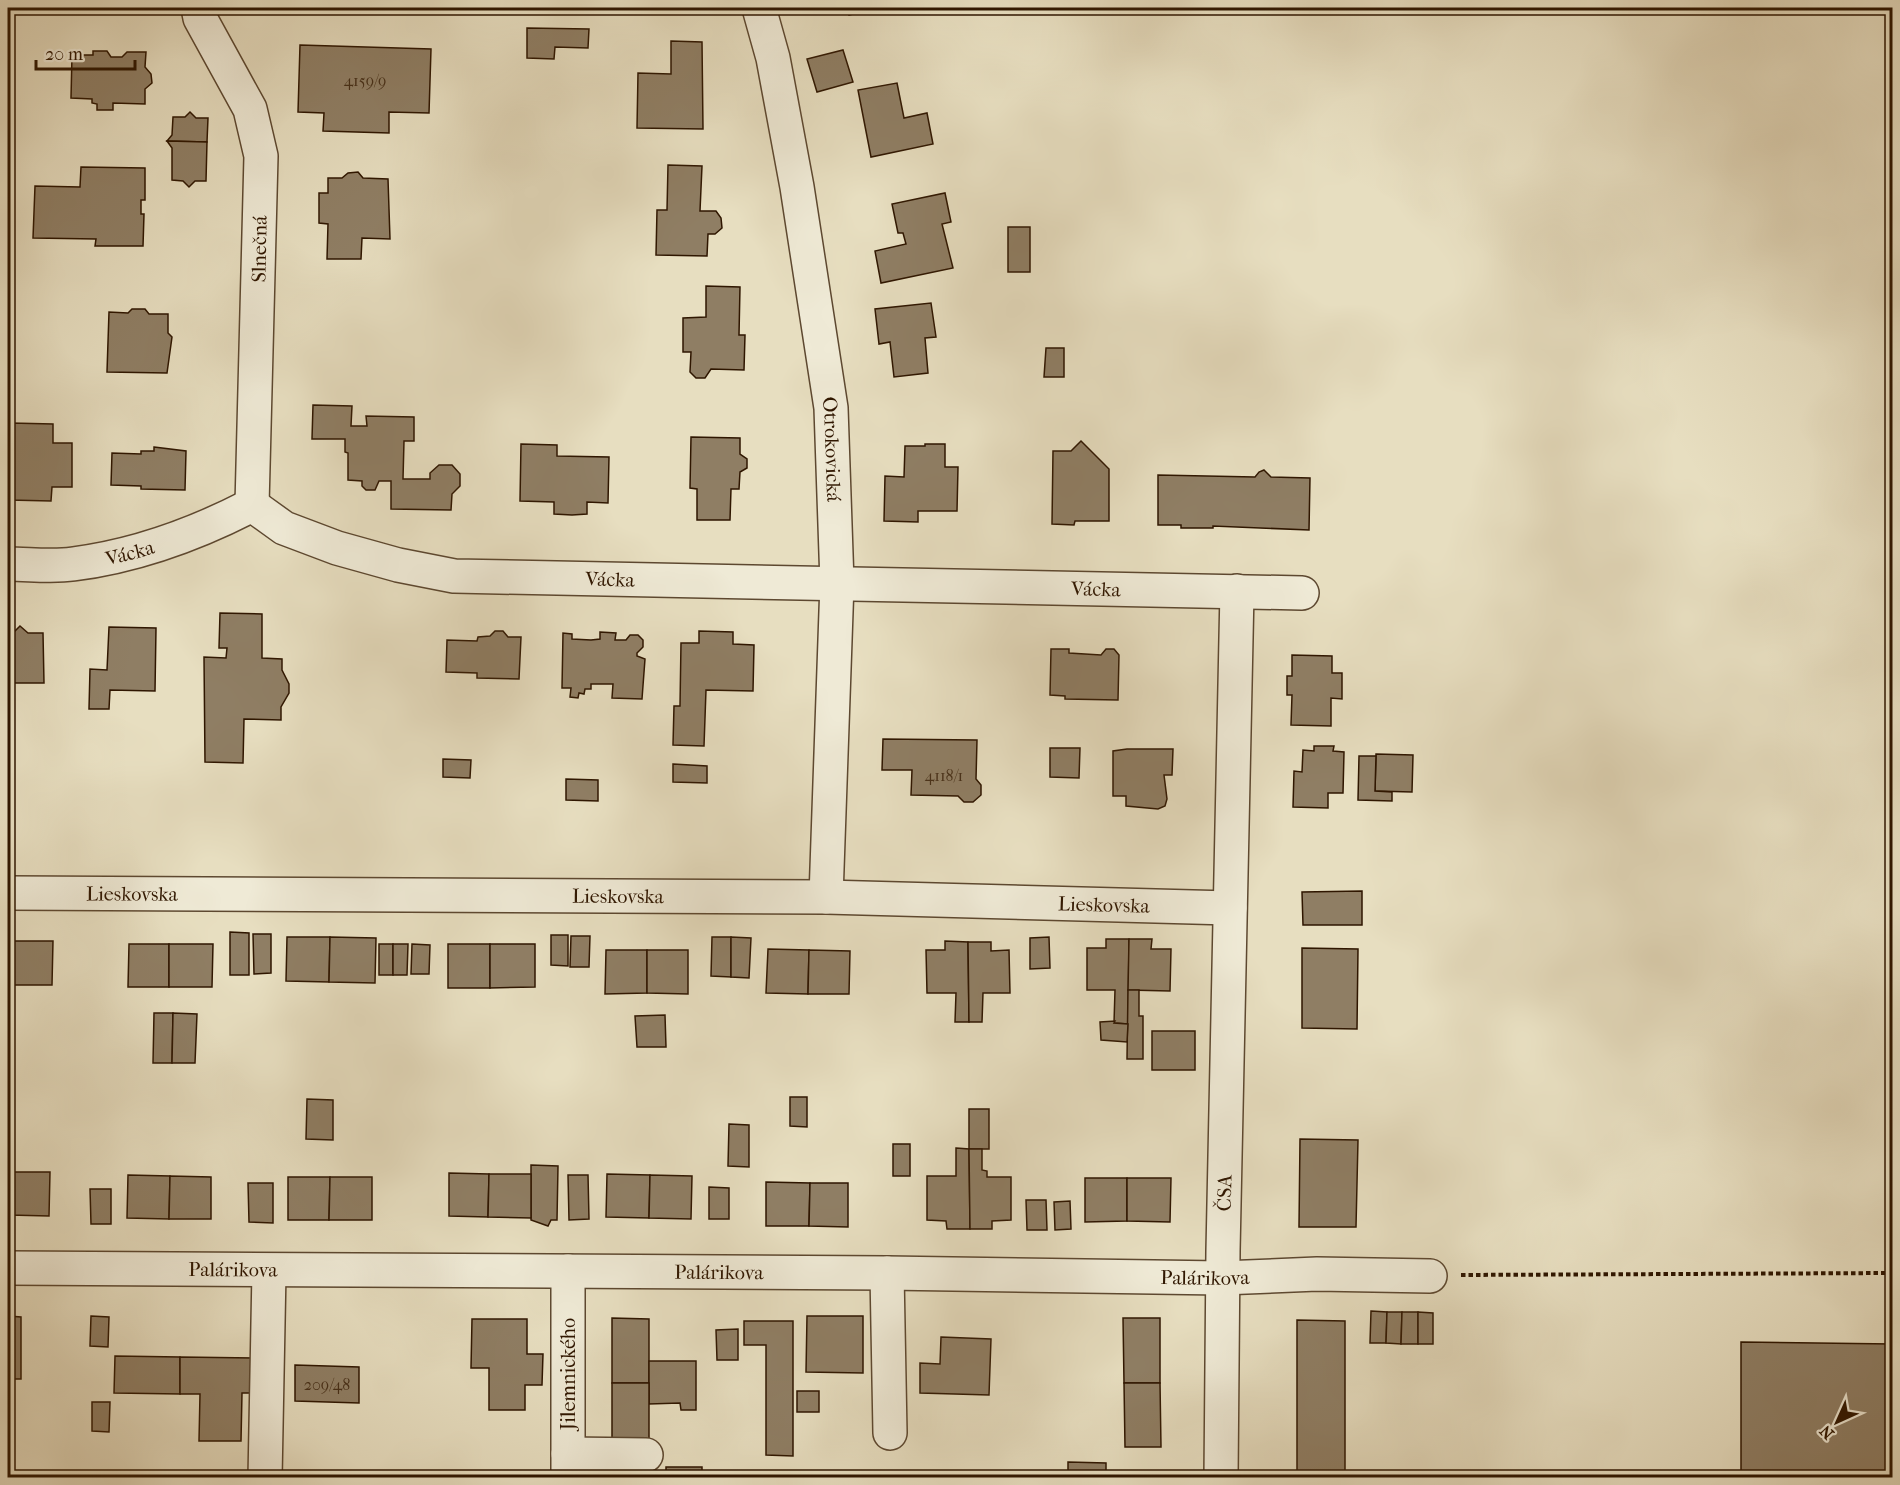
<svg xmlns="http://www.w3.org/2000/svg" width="1900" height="1485" viewBox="0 0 1900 1485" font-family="'IM FELL French Canon',serif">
  <rect width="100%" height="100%" fill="#e7dec0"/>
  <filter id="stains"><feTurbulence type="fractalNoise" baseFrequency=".00333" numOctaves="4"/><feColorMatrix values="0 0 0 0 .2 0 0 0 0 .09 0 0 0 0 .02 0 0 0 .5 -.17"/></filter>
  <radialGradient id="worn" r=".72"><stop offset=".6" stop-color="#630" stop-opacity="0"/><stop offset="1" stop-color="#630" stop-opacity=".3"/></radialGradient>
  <g fill="#8f7e64" stroke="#2f1600" stroke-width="1.5">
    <path d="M 847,8 L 877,8 L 849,15 Z"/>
    <path d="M 527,28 L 589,29 L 588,48 L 555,47 L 554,59 L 527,58 Z"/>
    <path d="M 671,41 L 702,42 L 703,129 L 637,128 L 638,73 L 671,74 Z"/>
    <path d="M 300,45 L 431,49 L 429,113 L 389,112 L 389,133 L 323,131 L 324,113 L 298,112 Z"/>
    <path d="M 843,50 L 853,82 L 817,92 L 807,59 Z"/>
    <path d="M 93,51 L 107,51 L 111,57 L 122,57 L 127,52 L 146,52 L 145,67 L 151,74 L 152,83 L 145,89 L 145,104 L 113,103 L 113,110 L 97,110 L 97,104 L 92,103 L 92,99 L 71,98 L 72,55 L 93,55 Z"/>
    <path d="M 897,83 L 904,118 L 927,113 L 933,144 L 871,157 L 858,90 Z"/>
    <path d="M 190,112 L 196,118 L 208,118 L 207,142 L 167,141 L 172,135 L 173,117 L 185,117 Z"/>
    <path d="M 167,141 L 207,142 L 206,181 L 195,181 L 189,187 L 183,181 L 172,180 L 172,148 Z"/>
    <path d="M 668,165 L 702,166 L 700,211 L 716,211 L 721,218 L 722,228 L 715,234 L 708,234 L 707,256 L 656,255 L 657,210 L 667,210 Z"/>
    <path d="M 81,167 L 145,168 L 145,200 L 141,200 L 141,214 L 144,214 L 143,246 L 95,246 L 96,239 L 33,238 L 35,186 L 80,187 Z"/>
    <path d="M 358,172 L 363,178 L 388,179 L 390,239 L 362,238 L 361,259 L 327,259 L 328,224 L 319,223 L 319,193 L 328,193 L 328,178 L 342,178 L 348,173 Z"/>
    <path d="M 945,193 L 951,222 L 942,224 L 953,268 L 881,283 L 875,251 L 906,244 L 903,233 L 898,233 L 892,204 Z"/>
    <rect x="1008" y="227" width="22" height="45"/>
    <path d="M 706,286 L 740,287 L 739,335 L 745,335 L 744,370 L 711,369 L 705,378 L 696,378 L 690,372 L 691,352 L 683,352 L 683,318 L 706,317 Z"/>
    <path d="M 931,303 L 936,337 L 925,338 L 928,373 L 894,377 L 890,342 L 879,344 L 875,309 Z"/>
    <path d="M 132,309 L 145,309 L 149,314 L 168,314 L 168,333 L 172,337 L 167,373 L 107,372 L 109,312 L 128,313 Z"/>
    <path d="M 1046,348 L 1064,348 L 1064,377 L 1044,377 Z"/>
    <path d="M 313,405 L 352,406 L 351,426 L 367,426 L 366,416 L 414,417 L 414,441 L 404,441 L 403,479 L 430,479 L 430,473 L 439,465 L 452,465 L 460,474 L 460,486 L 452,494 L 451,510 L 391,509 L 391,481 L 379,481 L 375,490 L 366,490 L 362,486 L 362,481 L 348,480 L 348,453 L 345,452 L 345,439 L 312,439 Z"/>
    <path d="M 10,423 L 53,424 L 53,443 L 72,443 L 72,487 L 52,487 L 51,501 L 9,500 Z"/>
    <path d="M 691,437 L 740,438 L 740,454 L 747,459 L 747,468 L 740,472 L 739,489 L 731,489 L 730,520 L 697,520 L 697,489 L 690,488 Z"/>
    <path d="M 1081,441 L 1109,469 L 1109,521 L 1075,521 L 1074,525 L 1052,524 L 1053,451 L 1071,451 Z"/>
    <path d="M 521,444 L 557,445 L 557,456 L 609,457 L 608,503 L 587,502 L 587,514 L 572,515 L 554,514 L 554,502 L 520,501 Z"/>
    <path d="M 925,444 L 945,444 L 945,467 L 958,467 L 957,511 L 918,511 L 918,522 L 884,521 L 885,476 L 904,477 L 905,446 L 925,446 Z"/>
    <path d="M 154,447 L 186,451 L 185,490 L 141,489 L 141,486 L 111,485 L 112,453 L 141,454 L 141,451 L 154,451 Z"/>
    <path d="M 1264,470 L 1271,477 L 1310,478 L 1309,530 L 1213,526 L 1213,528 L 1181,528 L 1181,525 L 1158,525 L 1158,475 L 1255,477 L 1259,472 Z"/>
    <path d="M 220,613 L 262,614 L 262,658 L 282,659 L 282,670 L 289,684 L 289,693 L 281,707 L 281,720 L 244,719 L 243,763 L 205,762 L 204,657 L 226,658 L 227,648 L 219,648 Z"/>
    <path d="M 20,626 L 28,633 L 43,633 L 44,683 L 8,683 L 8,633 L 13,633 Z"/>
    <path d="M 109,627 L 156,628 L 155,691 L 110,690 L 109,709 L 89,709 L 90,669 L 107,670 Z"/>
    <path d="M 495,631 L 503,631 L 508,637 L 521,637 L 519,679 L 477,678 L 477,673 L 446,672 L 447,640 L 477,641 L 478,637 L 490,636 Z"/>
    <path d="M 699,631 L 733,632 L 733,644 L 754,645 L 753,691 L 706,690 L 704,746 L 673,745 L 674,706 L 680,706 L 681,643 L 699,643 Z"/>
    <path d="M 600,632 L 616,633 L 615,640 L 626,640 L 630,635 L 638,635 L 643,640 L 643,647 L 637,653 L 637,656 L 645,659 L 642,699 L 612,698 L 613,684 L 591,684 L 591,689 L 585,689 L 584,694 L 579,693 L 578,698 L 570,697 L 571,688 L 562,688 L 563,633 L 572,634 L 572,639 L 591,640 L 600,639 Z"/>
    <path d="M 1051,649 L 1069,649 L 1069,653 L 1101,655 L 1106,649 L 1114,649 L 1119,655 L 1118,700 L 1065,699 L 1065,696 L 1050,695 Z"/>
    <path d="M 1292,655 L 1332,656 L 1332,673 L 1342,673 L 1342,699 L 1331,698 L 1331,726 L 1291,725 L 1292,695 L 1287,695 L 1287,676 L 1292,676 Z"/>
    <path d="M 883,739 L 977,740 L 976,779 L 981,785 L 981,795 L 973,802 L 964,802 L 958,796 L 911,795 L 912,770 L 882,770 Z"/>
    <path d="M 1314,746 L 1334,746 L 1333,751 L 1344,752 L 1343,793 L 1328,793 L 1328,808 L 1293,807 L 1294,771 L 1302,772 L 1303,750 L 1314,751 Z"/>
    <path d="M 1050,748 L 1080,748 L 1079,778 L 1050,777 Z"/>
    <path d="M 1127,749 L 1173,749 L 1172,775 L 1164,775 L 1167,799 L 1165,806 L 1158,809 L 1126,806 L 1126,796 L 1113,796 L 1113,751 Z"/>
    <path d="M 1376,754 L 1413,755 L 1412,792 L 1375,791 Z"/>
    <path d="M 1359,756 L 1376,756 L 1375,791 L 1392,792 L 1392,801 L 1358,800 Z"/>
    <path d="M 443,759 L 471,760 L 470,778 L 443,777 Z"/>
    <path d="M 673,764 L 707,766 L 707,783 L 673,782 Z"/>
    <path d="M 566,779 L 598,780 L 598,801 L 566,800 Z"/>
    <path d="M 1362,891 L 1362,925 L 1303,925 L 1302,892 Z"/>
    <path d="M 230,932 L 249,933 L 249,975 L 230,975 Z"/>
    <path d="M 253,934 L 271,934 L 271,973 L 254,974 Z"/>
    <path d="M 551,935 L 568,935 L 568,966 L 551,965 Z"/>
    <path d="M 571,936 L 590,936 L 589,967 L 570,967 Z"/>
    <path d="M 287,937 L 330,937 L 329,982 L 286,981 Z"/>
    <path d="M 330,937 L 376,938 L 375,983 L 329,982 Z"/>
    <path d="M 712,937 L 731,937 L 731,977 L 711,976 Z"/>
    <path d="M 731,937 L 751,938 L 749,978 L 731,977 Z"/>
    <path d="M 1049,937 L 1050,968 L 1030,969 L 1030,938 Z"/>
    <path d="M 1106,939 L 1129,939 L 1128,1024 L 1114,1023 L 1115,990 L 1087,990 L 1087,948 L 1106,948 Z"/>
    <path d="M 1129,939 L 1152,939 L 1151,949 L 1171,949 L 1170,991 L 1128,990 Z"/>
    <path d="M 8,941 L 11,941 L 10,985 L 8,985 Z"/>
    <path d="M 11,941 L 53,941 L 52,985 L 10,985 Z"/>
    <path d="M 945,941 L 968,942 L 969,1022 L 955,1022 L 956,993 L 927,993 L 926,950 L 945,950 Z"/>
    <path d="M 968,942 L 991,942 L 991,951 L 1009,950 L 1010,993 L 983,993 L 982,1022 L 969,1022 Z"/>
    <path d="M 129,944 L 169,944 L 169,987 L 128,987 Z"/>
    <path d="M 169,944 L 213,944 L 212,987 L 169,987 Z"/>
    <rect x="379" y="944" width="14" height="31"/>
    <path d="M 393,944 L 408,944 L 407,975 L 393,975 Z"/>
    <path d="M 412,944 L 430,945 L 429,974 L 411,974 Z"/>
    <rect x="448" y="944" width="42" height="44"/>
    <path d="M 490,944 L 535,944 L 535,987 L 490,988 Z"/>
    <path d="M 1302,948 L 1358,949 L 1357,1029 L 1302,1028 Z"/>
    <path d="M 768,949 L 809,950 L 808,994 L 766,993 Z"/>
    <path d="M 606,950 L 647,950 L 647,993 L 605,994 Z"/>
    <path d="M 647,950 L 688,950 L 688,994 L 647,993 Z"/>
    <path d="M 809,950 L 850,951 L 849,994 L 808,994 Z"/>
    <path d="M 1128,990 L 1139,990 L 1139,1016 L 1143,1016 L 1143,1059 L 1127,1059 Z"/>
    <path d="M 154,1013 L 173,1013 L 172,1063 L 153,1063 Z"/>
    <path d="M 173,1013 L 197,1014 L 195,1063 L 172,1063 Z"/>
    <path d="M 665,1015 L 666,1047 L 637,1047 L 635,1016 Z"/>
    <path d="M 1115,1021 L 1114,1023 L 1128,1024 L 1127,1042 L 1101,1040 L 1100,1022 Z"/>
    <rect x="1152" y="1031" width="43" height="39"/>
    <path d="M 790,1097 L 807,1097 L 807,1127 L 790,1126 Z"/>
    <path d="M 307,1099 L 333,1100 L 333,1140 L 306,1139 Z"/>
    <rect x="969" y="1109" width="20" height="40"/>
    <path d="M 729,1124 L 749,1125 L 749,1167 L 728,1166 Z"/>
    <path d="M 1300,1139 L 1358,1140 L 1356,1227 L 1299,1227 Z"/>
    <rect x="893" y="1144" width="17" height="32"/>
    <path d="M 956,1148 L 969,1149 L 970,1229 L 947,1229 L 946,1221 L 927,1220 L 927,1176 L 956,1176 Z"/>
    <path d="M 969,1149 L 982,1149 L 982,1170 L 987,1171 L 987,1177 L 1011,1177 L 1011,1220 L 992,1221 L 992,1229 L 970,1229 Z"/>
    <path d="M 531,1165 L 558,1166 L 557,1220 L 551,1220 L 548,1226 L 531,1220 Z"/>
    <path d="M 10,1172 L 50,1172 L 49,1216 L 9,1215 Z"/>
    <path d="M 449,1173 L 489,1174 L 488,1217 L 449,1216 Z"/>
    <path d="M 489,1174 L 531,1174 L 531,1218 L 488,1217 Z"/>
    <path d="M 607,1174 L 650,1175 L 649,1218 L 606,1217 Z"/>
    <path d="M 128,1175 L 170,1176 L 169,1219 L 127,1218 Z"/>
    <path d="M 568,1175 L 588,1175 L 589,1219 L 569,1220 Z"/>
    <path d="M 650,1175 L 692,1176 L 691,1219 L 649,1218 Z"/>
    <path d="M 170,1176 L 211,1177 L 211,1219 L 169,1219 Z"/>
    <path d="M 288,1177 L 330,1177 L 329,1220 L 288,1220 Z"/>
    <path d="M 330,1177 L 372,1177 L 372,1220 L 329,1220 Z"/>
    <path d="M 1085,1178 L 1127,1178 L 1127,1221 L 1085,1222 Z"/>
    <path d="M 1127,1178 L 1171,1178 L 1170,1222 L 1127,1221 Z"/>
    <path d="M 766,1182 L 810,1183 L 809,1226 L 766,1226 Z"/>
    <path d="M 248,1183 L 273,1183 L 273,1223 L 249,1222 Z"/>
    <path d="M 810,1183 L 848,1183 L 848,1227 L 809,1226 Z"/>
    <path d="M 709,1187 L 729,1188 L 729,1219 L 709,1219 Z"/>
    <path d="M 90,1189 L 111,1189 L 111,1224 L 91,1224 Z"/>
    <path d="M 1026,1200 L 1046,1200 L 1047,1230 L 1027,1230 Z"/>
    <path d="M 1070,1201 L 1071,1229 L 1055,1230 L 1054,1202 Z"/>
    <path d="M 1371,1311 L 1387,1312 L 1386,1343 L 1370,1343 Z"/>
    <path d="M 1387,1312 L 1402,1312 L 1401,1344 L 1386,1343 Z"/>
    <path d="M 1402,1312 L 1418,1312 L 1418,1344 L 1401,1344 Z"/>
    <path d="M 1418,1312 L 1433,1313 L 1433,1344 L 1418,1344 Z"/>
    <path d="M 8,1316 L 21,1317 L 21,1379 L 8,1379 Z"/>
    <path d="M 91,1316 L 109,1317 L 108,1347 L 90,1346 Z"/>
    <path d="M 807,1316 L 863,1316 L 863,1373 L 806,1372 Z"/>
    <path d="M 612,1318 L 649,1319 L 649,1383 L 612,1383 Z"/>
    <path d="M 1123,1318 L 1160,1318 L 1160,1383 L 1124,1383 Z"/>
    <path d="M 472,1319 L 527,1319 L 527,1354 L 543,1354 L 542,1385 L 525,1385 L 525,1410 L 489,1410 L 489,1368 L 471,1368 Z"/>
    <path d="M 1297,1320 L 1345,1321 L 1345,1478 L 1297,1478 Z"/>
    <path d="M 744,1321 L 793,1321 L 793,1456 L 766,1455 L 766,1345 L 744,1345 Z"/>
    <path d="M 738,1329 L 738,1360 L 717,1360 L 716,1330 Z"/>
    <path d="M 941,1337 L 991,1339 L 989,1395 L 920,1393 L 920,1363 L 940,1364 Z"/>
    <path d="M 1741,1342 L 1892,1344 L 1892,1478 L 1741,1478 Z"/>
    <path d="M 115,1356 L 180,1357 L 180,1394 L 114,1393 Z"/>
    <path d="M 180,1357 L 254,1358 L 254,1393 L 242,1393 L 241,1441 L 199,1441 L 200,1394 L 180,1394 Z"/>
    <path d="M 649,1361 L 696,1361 L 696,1410 L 681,1410 L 680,1403 L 649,1404 Z"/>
    <path d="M 295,1365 L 359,1367 L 359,1403 L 295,1401 Z"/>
    <rect x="612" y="1383" width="37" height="64"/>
    <path d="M 1124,1383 L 1160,1383 L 1161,1447 L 1125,1447 Z"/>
    <rect x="797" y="1391" width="22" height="21"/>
    <path d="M 92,1402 L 110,1402 L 109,1432 L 92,1431 Z"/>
    <path d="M 1068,1462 L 1106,1463 L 1106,1478 L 1068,1478 Z"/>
    <rect x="666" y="1467" width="36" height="11"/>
  </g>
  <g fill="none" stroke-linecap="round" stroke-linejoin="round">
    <g stroke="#5d4830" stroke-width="36">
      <g id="minor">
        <path d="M 198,8 L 200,18 L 250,109 L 261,156 L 252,505"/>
        <path id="s1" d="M 759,8 L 773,58 L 797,187 L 831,408 L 837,583 L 826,897"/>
        <path id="s2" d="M 8,564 C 29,564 52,567 73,564 C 136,556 196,534 252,505 L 284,528 L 337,548 L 398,565 L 454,576 L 1302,593"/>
        <path id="s3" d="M 8,893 L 826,897 L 1230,908"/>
        <path id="s4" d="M 8,1268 L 887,1273 L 1222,1278 L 1317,1274 L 1430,1276"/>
        <path d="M 887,1273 L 890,1433"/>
        <path d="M 568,1454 L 646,1455"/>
        <path d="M 265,1478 L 269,1271"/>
        <path d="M 568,1478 L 568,1271"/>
        <path id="s5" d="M 1221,1478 L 1223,1251 L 1237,591"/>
      </g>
    </g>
    <path stroke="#2f1600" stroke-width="4" stroke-dasharray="4.5 3" stroke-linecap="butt" d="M 1461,1275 L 1892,1273"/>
    <use href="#minor" stroke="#efead6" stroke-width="33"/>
  </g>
  <g text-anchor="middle" stroke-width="5" stroke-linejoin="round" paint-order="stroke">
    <g font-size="16" fill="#473019">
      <text x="365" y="86">4159/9</text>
      <text x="944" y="781">4118/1</text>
      <text x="327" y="1390">209/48</text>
    </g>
    <g font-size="20" fill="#2f1600" stroke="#efead6">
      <text transform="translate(259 249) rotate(-89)" y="7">Slnečná</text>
      <text dy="7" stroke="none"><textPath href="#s1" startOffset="448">Otrokovická</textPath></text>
      <text dy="7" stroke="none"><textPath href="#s2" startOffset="123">Vácka</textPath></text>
      <text dy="7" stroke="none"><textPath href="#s2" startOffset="627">Vácka</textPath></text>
      <text dy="7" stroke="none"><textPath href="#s2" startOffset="1113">Vácka</textPath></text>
      <text dy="7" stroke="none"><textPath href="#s3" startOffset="124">Lieskovska</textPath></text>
      <text dy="7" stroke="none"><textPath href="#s3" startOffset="610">Lieskovska</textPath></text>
      <text dy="7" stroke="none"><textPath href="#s3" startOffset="1096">Lieskovska</textPath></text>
      <text dy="7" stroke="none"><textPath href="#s5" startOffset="285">ČSA</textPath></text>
      <text dy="7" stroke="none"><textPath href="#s4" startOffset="225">Palárikova</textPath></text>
      <text dy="7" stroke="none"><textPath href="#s4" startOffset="711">Palárikova</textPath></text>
      <text dy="7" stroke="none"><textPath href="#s4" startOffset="1197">Palárikova</textPath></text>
      <text transform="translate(568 1374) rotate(-90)" y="7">Jilemnického</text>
    </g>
  </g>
  <rect width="1900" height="1485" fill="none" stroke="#e7dec0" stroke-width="30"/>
  <rect x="9" y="9" width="1882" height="1467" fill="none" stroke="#2f1600" stroke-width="3"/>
  <rect x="15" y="15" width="1870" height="1455" fill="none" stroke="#2f1600" stroke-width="1.5"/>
  <g transform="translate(1837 1422) rotate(225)" stroke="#efead6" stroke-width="4.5" paint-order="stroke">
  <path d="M0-4.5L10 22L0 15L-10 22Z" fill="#2f1600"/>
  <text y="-9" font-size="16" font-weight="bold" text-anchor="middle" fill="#2f1600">N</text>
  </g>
  <path d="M36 60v9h99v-9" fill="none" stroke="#2f1600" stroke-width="3"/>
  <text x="45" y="60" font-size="18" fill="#2f1600" stroke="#efead6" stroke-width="4.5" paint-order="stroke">20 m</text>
  <rect width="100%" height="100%" filter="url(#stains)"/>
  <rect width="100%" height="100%" fill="url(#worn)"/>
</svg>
